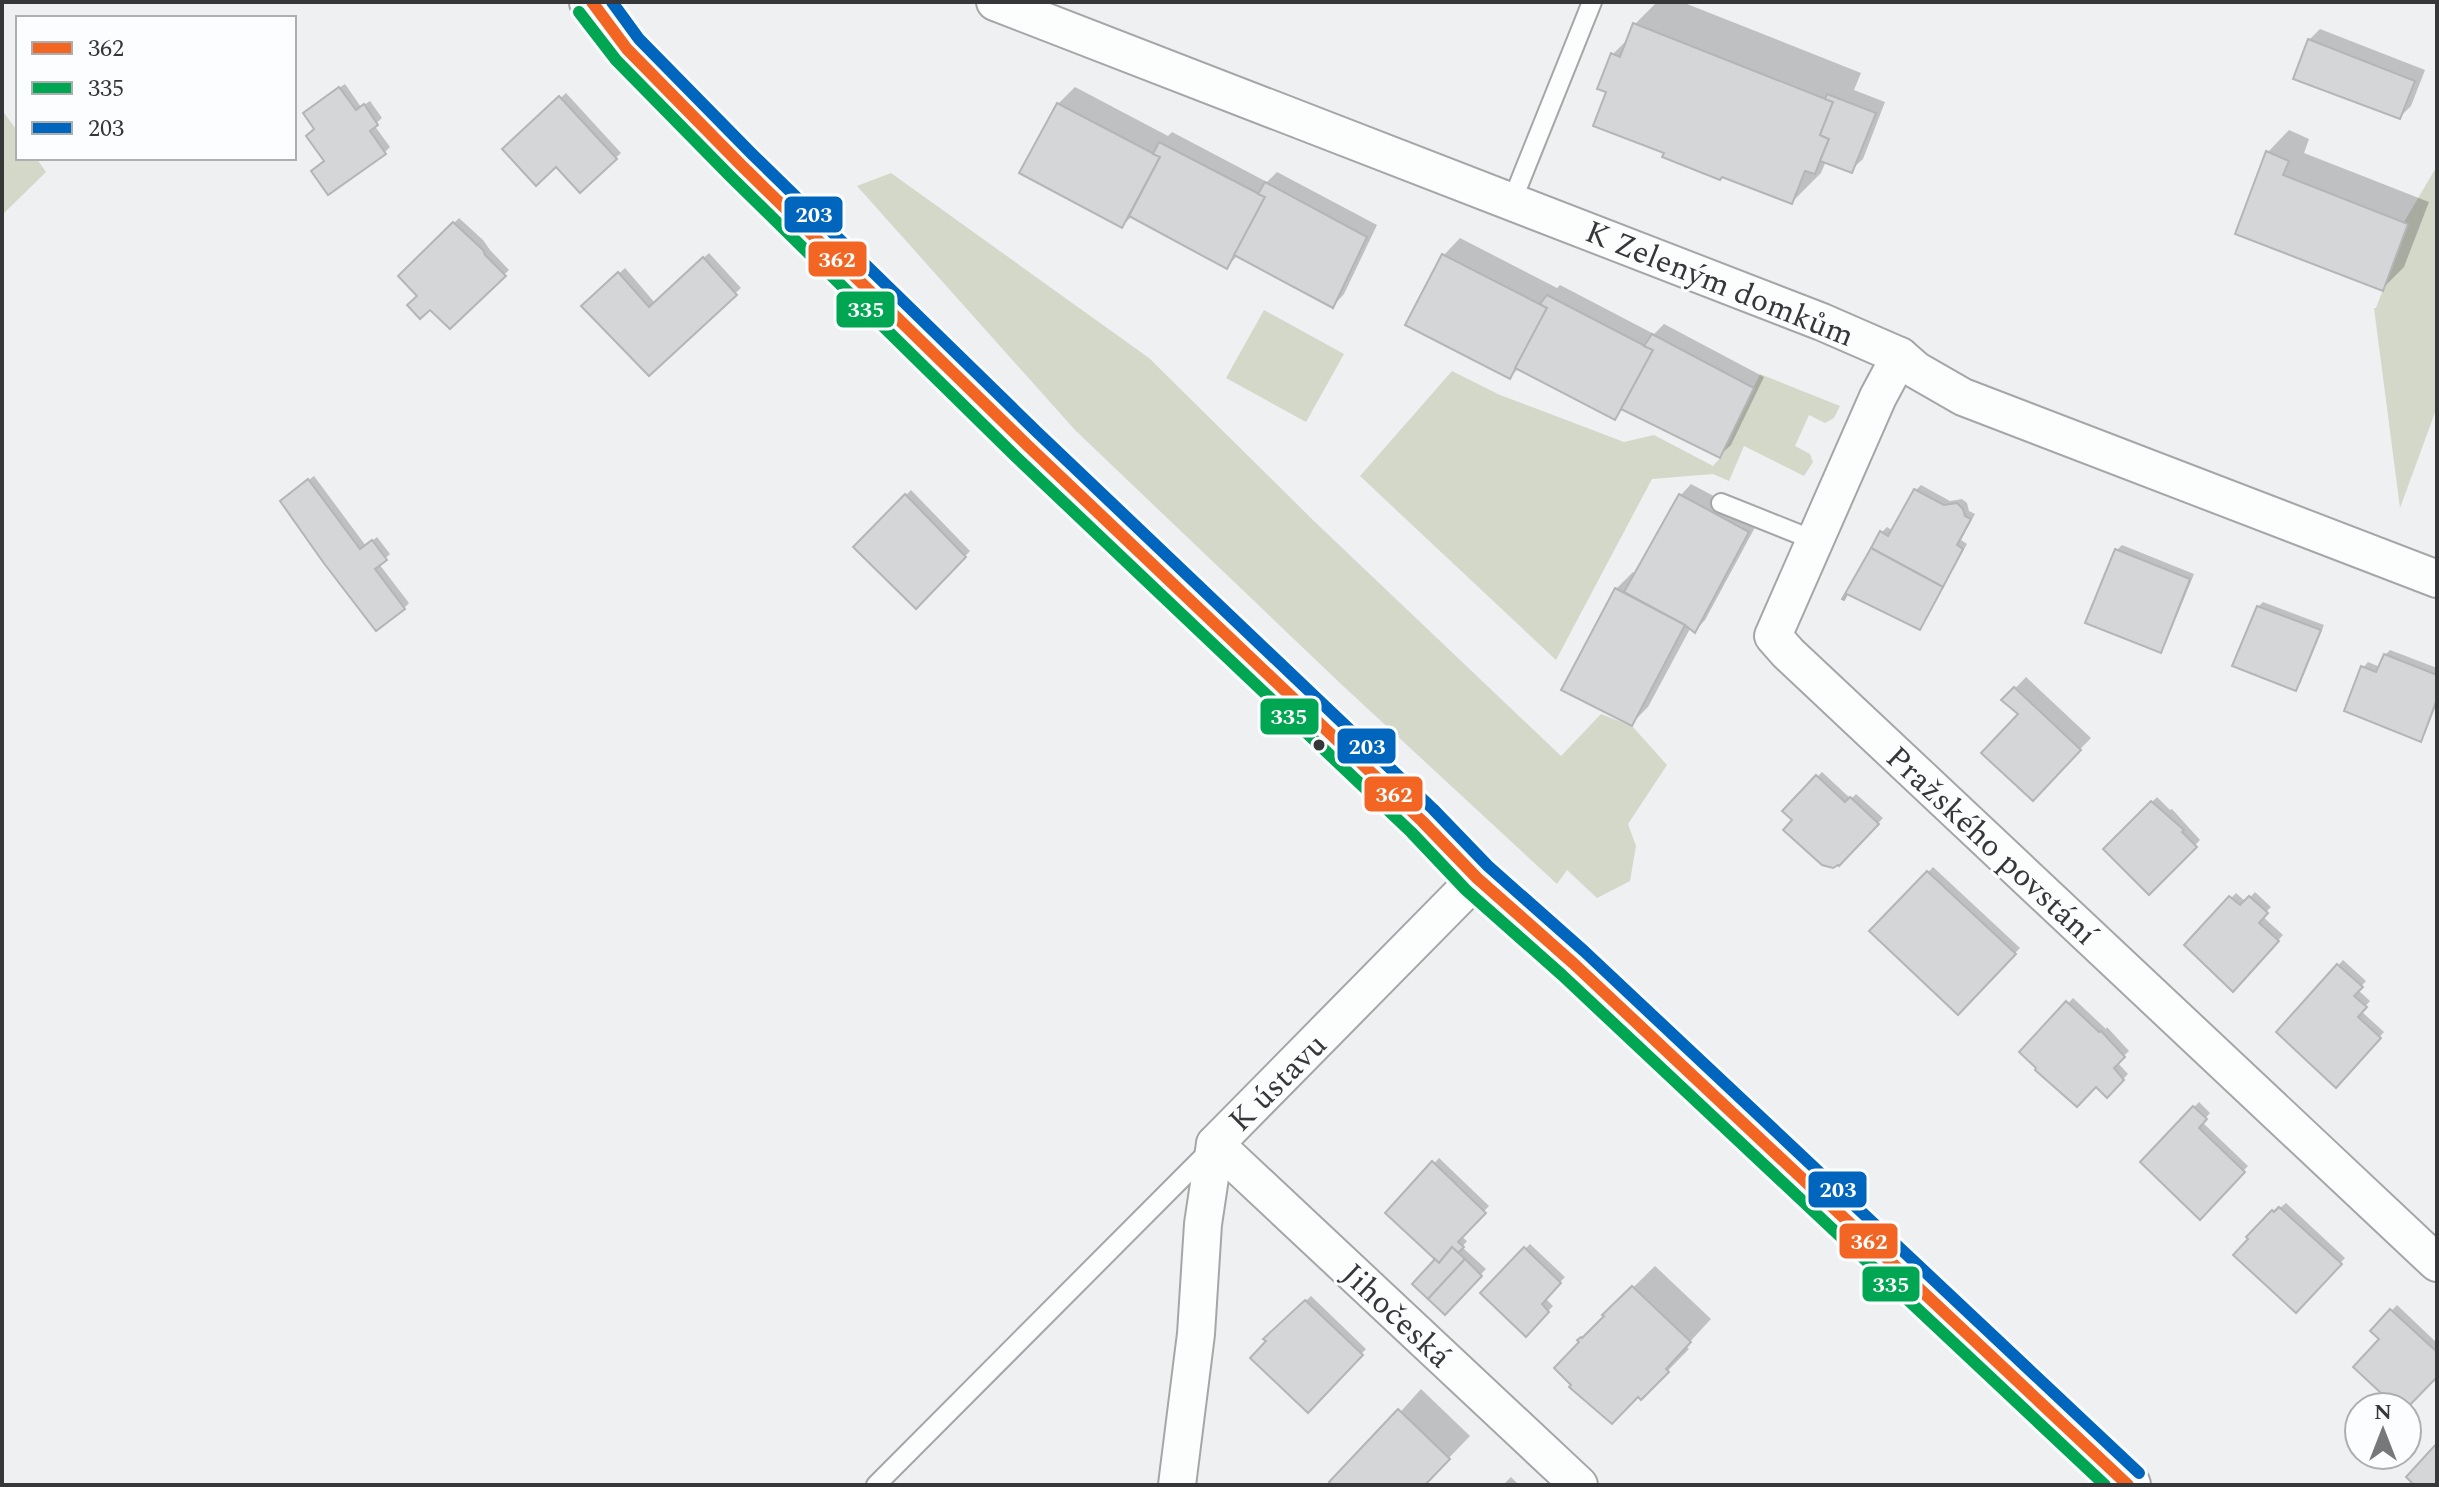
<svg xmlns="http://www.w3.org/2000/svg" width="2439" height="1487" viewBox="0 0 2439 1487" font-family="Spectral,serif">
  <rect width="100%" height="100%" fill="#eef0f2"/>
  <g fill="#d3d8c9">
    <path d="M 2,110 L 18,132 L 18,158 L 36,158 L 46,172 L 2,215 Z"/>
    <path d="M 2437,166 L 2437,407 L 2400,508 L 2374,308 L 2376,308 L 2408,224 L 2404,222 Z"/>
    <path d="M 891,173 L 1149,358 L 1316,523 L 1561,756 L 1601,714 L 1632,726 L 1667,765 L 1628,824 L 1636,846 L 1630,881 L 1597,898 L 1567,870 L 1557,884 L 1341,684 L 1075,430 L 857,186 Z"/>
    <path d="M 1264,310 L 1344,354 L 1306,422 L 1226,378 Z"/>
    <path d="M 1452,371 L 1500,395 L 1624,442 L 1654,435 L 1713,466 L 1720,458 L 1760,374 L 1840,406 L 1834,418 L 1825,423 L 1809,415 L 1795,446 L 1810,454 L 1813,462 L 1804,476 L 1744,446 L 1729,481 L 1713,474 L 1652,479 L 1556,660 L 1360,476 Z"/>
  </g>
  <g fill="#0003">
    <path d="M 1657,2 L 1682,2 L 1861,73 L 1854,90 L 1885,102 L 1863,159 L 1851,170 L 1826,161 L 1821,173 L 1792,202 L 1666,152 L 1609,91 L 1613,54 L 1630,37 L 1635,24 Z"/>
    <path d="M 2320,29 L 2425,70 L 2411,106 L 2400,117 L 2309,40 Z"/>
    <path d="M 345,84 L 361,107 L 370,101 L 382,118 L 374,125 L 390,147 L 385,152 L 326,160 L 310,108 Z"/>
    <path d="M 1075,87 L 1168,136 L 1172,132 L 1267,182 L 1277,172 L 1377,225 L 1344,294 L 1333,306 L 1238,255 L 1227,266 L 1132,216 L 1122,226 L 1058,104 Z"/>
    <path d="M 566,93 L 621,153 L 580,190 L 556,164 L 505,149 Z"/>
    <path d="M 2289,130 L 2309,139 L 2304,153 L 2429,202 L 2404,267 L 2383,288 L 2237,233 L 2268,152 Z"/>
    <path d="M 459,218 L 483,240 L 490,250 L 509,270 L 450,326 L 401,276 Z"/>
    <path d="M 1460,238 L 1557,288 L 1560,285 L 1654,334 L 1664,324 L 1764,377 L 1731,445 L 1719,456 L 1624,408 L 1615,418 L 1519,368 L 1509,377 L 1444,255 Z"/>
    <path d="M 709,253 L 741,288 L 649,373 L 584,306 L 625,268 L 655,303 Z"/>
    <path d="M 314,476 L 366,546 L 377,537 L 390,554 L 379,564 L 409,603 L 404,608 L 288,496 Z"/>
    <path d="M 1691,484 L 1759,520 L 1705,620 L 1695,631 L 1691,627 L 1648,707 L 1631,724 L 1564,689 L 1616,589 L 1633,572 L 1636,574 L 1680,496 Z"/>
    <path d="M 1921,485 L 1950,501 L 1962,499 L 1967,503 L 1969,511 L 1975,514 L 1961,540 L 1967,544 L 1924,622 L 1919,627 L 1882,532 L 1887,527 L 1893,531 L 1916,490 Z"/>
    <path d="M 911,490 L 970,551 L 916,606 L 856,547 Z"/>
    <path d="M 2122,545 L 2194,574 L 2165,645 L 2160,651 L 2117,550 Z"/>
    <path d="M 2263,602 L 2324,625 L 2300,684 L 2295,689 L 2258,607 Z"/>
    <path d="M 2390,650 L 2437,668 L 2437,703 L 2425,734 L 2420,739 L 2363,668 L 2368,662 L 2380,667 L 2385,655 Z"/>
    <path d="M 2026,677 L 2091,738 L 2032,798 L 2020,714 L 2004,700 Z"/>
    <path d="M 1822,772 L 1851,799 L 1856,794 L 1883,818 L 1840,863 L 1785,811 Z"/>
    <path d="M 2157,797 L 2170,810 L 2172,809 L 2200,840 L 2149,892 L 2106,849 Z"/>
    <path d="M 1933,867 L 2020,948 L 1957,1012 L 1872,931 Z"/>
    <path d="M 2255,892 L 2271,907 L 2262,916 L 2283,935 L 2233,989 L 2186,945 L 2236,893 L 2246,902 Z"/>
    <path d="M 2343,960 L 2366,981 L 2358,990 L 2370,1001 L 2361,1011 L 2384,1032 L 2336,1085 L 2278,1031 Z"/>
    <path d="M 2073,998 L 2106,1029 L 2107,1027 L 2129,1051 L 2117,1062 L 2128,1074 L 2107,1096 L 2096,1084 L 2022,1052 Z"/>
    <path d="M 2199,1102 L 2210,1113 L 2202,1122 L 2248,1166 L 2200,1217 L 2142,1162 Z"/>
    <path d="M 1439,1158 L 1489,1206 L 1461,1236 L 1467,1241 L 1462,1247 L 1486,1269 L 1445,1312 L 1438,1259 L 1388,1212 Z"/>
    <path d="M 2286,1203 L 2345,1258 L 2296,1310 L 2249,1237 L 2278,1206 L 2280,1208 Z"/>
    <path d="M 1530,1244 L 1565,1277 L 1545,1298 L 1553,1306 L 1526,1334 L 1483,1293 Z"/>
    <path d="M 1655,1266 L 1711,1319 L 1686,1346 L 1689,1349 L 1641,1398 L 1580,1340 Z"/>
    <path d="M 1311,1296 L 1366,1349 L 1308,1410 L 1266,1339 Z"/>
    <path d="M 2397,1305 L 2437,1343 L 2437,1374 L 2381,1339 L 2373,1330 Z"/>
    <path d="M 1421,1389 L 1470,1436 L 1423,1485 L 1335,1485 Z"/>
    <path d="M 1511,1477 L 1519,1485 L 1503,1485 Z"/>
  </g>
  <g fill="#d5d6d7" stroke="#b4b5b7" stroke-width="2">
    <path d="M 1633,23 L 1833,102 L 1820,135 L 1829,139 L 1820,161 L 1815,174 L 1805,171 L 1792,204 L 1722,177 L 1720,180 L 1662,157 L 1664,153 L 1593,126 L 1606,92 L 1597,89 L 1611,53 L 1620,57 Z"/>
    <path d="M 2308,39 L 2415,81 L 2400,119 L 2293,79 Z"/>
    <path d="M 339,87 L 356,110 L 364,104 L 378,125 L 370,131 L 386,154 L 328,195 L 311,171 L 324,161 L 306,136 L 314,129 L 303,113 Z"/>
    <path d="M 1827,94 L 1876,113 L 1852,173 L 1820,161 L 1829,139 L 1820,135 L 1833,102 L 1825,99 Z"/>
    <path d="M 559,96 L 617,159 L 580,193 L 556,167 L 536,186 L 502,149 Z"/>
    <path d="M 1057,103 L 1160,157 L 1122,228 L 1019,173 Z"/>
    <path d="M 1159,142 L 1265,197 L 1227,269 L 1129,216 L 1160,157 L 1153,154 Z"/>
    <path d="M 2266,151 L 2289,161 L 2283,175 L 2408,224 L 2383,291 L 2235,234 Z"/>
    <path d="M 1265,182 L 1367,237 L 1333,308 L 1234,255 L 1265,197 L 1258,194 Z"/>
    <path d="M 453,222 L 483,250 L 485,255 L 506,276 L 450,329 L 430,310 L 420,319 L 407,305 L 417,296 L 398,276 Z"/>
    <path d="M 1442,254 L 1547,308 L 1510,379 L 1405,325 Z"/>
    <path d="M 703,257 L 737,295 L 649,376 L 581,306 L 618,272 L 649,307 Z"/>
    <path d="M 1547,295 L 1653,350 L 1615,420 L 1515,368 L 1547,308 L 1540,304 Z"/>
    <path d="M 1652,334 L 1754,388 L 1720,458 L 1621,409 L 1653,350 L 1644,346 Z"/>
    <path d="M 308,479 L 360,549 L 372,540 L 387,560 L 375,569 L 405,609 L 376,631 L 323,562 L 280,501 Z"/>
    <path d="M 1914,489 L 1944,505 L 1957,503 L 1963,509 L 1965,516 L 1971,519 L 1957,545 L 1963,549 L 1943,587 L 1871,548 L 1880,531 L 1888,536 Z"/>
    <path d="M 905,494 L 966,557 L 916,609 L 853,547 Z"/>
    <path d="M 1679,494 L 1749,532 L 1695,633 L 1685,625 L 1624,592 Z"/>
    <path d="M 1871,548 L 1943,587 L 1920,630 L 1847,594 L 1844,600 L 1842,599 Z"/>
    <path d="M 2115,549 L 2190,579 L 2161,653 L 2085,623 Z"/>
    <path d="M 1615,588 L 1685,625 L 1632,726 L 1561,690 Z"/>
    <path d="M 2257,606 L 2321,630 L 2296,691 L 2232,666 Z"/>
    <path d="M 2384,654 L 2437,675 L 2437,699 L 2421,742 L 2344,711 L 2361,666 L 2376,672 Z"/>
    <path d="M 2014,687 L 2081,750 L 2033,801 L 1981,753 L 2018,714 L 2001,700 Z"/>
    <path d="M 1816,775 L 1845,802 L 1850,797 L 1879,824 L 1839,866 L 1838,865 L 1833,868 L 1822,865 L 1783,830 L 1792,820 L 1782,811 Z"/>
    <path d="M 2151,801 L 2184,830 L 2182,832 L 2197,847 L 2149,895 L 2103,849 Z"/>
    <path d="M 1927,871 L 2016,954 L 1958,1015 L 1869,931 Z"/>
    <path d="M 2229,896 L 2240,905 L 2249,896 L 2268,913 L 2259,923 L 2279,941 L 2233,992 L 2184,945 Z"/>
    <path d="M 2337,964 L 2363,987 L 2354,996 L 2367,1007 L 2358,1017 L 2381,1038 L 2336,1088 L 2276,1032 Z"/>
    <path d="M 2066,1001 L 2099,1032 L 2101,1031 L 2125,1057 L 2114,1068 L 2124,1080 L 2107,1098 L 2096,1087 L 2077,1107 L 2035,1070 L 2036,1068 L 2019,1052 Z"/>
    <path d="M 2193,1106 L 2207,1119 L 2199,1128 L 2245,1172 L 2200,1220 L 2140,1162 Z"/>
    <path d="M 1432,1161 L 1486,1213 L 1458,1242 L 1464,1247 L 1458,1253 L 1452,1247 L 1439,1263 L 1385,1213 Z"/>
    <path d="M 2279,1207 L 2342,1264 L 2296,1313 L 2233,1255 L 2248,1239 L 2246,1237 L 2272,1210 L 2274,1212 Z"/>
    <path d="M 1452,1247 L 1465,1259 L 1428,1299 L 1412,1284 L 1435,1259 L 1439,1263 Z"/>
    <path d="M 1524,1247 L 1561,1283 L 1542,1304 L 1549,1312 L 1526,1337 L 1480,1293 Z"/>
    <path d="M 1465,1259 L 1482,1276 L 1445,1315 L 1428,1299 Z"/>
    <path d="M 1632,1286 L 1691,1342 L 1666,1369 L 1669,1372 L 1641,1400 L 1638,1397 L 1612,1424 L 1569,1387 L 1571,1385 L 1554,1368 L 1579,1342 L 1577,1340 L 1581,1337 L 1582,1338 L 1604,1316 L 1602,1315 Z"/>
    <path d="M 1305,1300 L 1363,1355 L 1308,1413 L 1250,1358 L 1266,1341 L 1263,1339 Z"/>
    <path d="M 2390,1309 L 2437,1352 L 2437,1377 L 2407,1408 L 2396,1407 L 2353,1367 L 2379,1339 L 2370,1331 Z"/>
    <path d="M 1398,1409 L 1450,1459 L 1425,1485 L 1332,1485 L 1329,1482 Z"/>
    <path d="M 2437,1443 L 2437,1485 L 2414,1485 L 2406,1477 Z"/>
  </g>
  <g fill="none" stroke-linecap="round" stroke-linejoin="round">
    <g stroke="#a4a6a7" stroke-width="22">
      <g id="lane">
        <path d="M 1512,201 L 1592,2"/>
        <path d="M 1721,503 L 1816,541"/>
        <path d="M 876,1485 L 1210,1150"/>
      </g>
    </g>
    <g stroke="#a4a6a7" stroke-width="40">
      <g id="street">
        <path d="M 995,2 L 1822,322 L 1900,356 L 1916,370 L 1963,397 L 2437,579"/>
        <path d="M 1900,356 L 1878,397 L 1773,636 L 1788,653 L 2437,1263"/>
        <path d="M 1215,1144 L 1579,1485"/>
        <path d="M 1177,1485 L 1196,1334 L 1203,1224 L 1215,1144 L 1477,878"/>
      </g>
    </g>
    <g stroke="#a4a6a7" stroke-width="48">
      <path id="secondary" d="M 592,2 L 627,49 L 741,165 L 1026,444 L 1422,821 L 1477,878 L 1573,963 L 2128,1485"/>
    </g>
    <use href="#lane" stroke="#fcfdfd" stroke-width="18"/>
    <use href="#street" stroke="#fcfdfd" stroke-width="36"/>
    <use href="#secondary" stroke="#fcfdfd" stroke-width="44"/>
    <g stroke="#fbfdff" stroke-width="18">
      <path id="bus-1" d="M 592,2 L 627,49 L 741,165 L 1026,444 L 1422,821 L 1477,878 L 1573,963 L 2128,1485"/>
    </g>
    <g stroke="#fbfdff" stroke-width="18">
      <path id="bus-2" d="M 579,12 L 616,60 L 730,176 L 1015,456 L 1411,832 L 1466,890 L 1562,975 L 2105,1485"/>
    </g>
    <g stroke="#fbfdff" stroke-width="18">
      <path id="bus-3" d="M 612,2 L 639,39 L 752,154 L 1037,432 L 1433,809 L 1488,866 L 1584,951 L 2139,1473"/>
    </g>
    <use href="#bus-1" stroke="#f26522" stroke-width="12"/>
    <use href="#bus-2" stroke="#00a651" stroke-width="12"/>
    <use href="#bus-3" stroke="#0065bd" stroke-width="12"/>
  </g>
  <circle fill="#353738" stroke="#fbfdff" stroke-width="3" cx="1319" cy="745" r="7"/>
  <g text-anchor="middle" stroke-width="6" stroke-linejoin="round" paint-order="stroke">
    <g font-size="32" fill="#353738" stroke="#fbfdff">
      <text transform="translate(1720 283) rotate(22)" y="11">K Zeleným domkům</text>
      <text transform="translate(1992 845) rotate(43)" y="11">Pražského povstání</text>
      <text transform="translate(1277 1082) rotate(-45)" y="11">K ústavu</text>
      <text transform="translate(1397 1315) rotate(43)" y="11">Jihočeská</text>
    </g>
  </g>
  <g stroke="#fbfdff" stroke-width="3">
    <rect x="783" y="195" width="61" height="39" rx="8" fill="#0065bd"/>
    <rect x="807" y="240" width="61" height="38" rx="8" fill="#f26522"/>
    <rect x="835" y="290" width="61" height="39" rx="8" fill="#00a651"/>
    <rect x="1259" y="697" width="61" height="39" rx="8" fill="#00a651"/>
    <rect x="1336" y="727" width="61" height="38" rx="8" fill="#0065bd"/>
    <rect x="1363" y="775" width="61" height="38" rx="8" fill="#f26522"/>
    <rect x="1807" y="1170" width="61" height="39" rx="8" fill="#0065bd"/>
    <rect x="1838" y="1222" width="61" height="38" rx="8" fill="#f26522"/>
    <rect x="1861" y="1265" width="60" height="38" rx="8" fill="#00a651"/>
  </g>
  <g font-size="22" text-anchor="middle" font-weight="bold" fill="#fff">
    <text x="814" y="222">203</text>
    <text x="837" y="267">362</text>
    <text x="866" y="317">335</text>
    <text x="1289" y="724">335</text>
    <text x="1367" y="754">203</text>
    <text x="1394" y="802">362</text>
    <text x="1838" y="1197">203</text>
    <text x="1869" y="1249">362</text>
    <text x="1891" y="1292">335</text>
  </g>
  <rect width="2439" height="1487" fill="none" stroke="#353738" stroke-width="8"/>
  <rect x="16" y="16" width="280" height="144" fill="#fbfdff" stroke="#acaeaf" stroke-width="2"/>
  <rect x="32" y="42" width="40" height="12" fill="#f26522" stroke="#acaeaf" stroke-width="2"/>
  <text x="88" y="56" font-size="24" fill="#353738">362</text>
  <rect x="32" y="82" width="40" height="12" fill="#00a651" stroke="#acaeaf" stroke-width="2"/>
  <text x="88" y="96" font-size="24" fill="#353738">335</text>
  <rect x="32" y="122" width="40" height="12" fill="#0065bd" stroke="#acaeaf" stroke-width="2"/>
  <text x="88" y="136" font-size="24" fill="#353738">203</text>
  <g transform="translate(2383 1431)"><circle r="38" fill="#fbfdff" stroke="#acaeaf" stroke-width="2"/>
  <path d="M0-6L14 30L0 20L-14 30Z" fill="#767879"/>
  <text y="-12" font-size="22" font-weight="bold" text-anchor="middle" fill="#353738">N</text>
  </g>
</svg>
